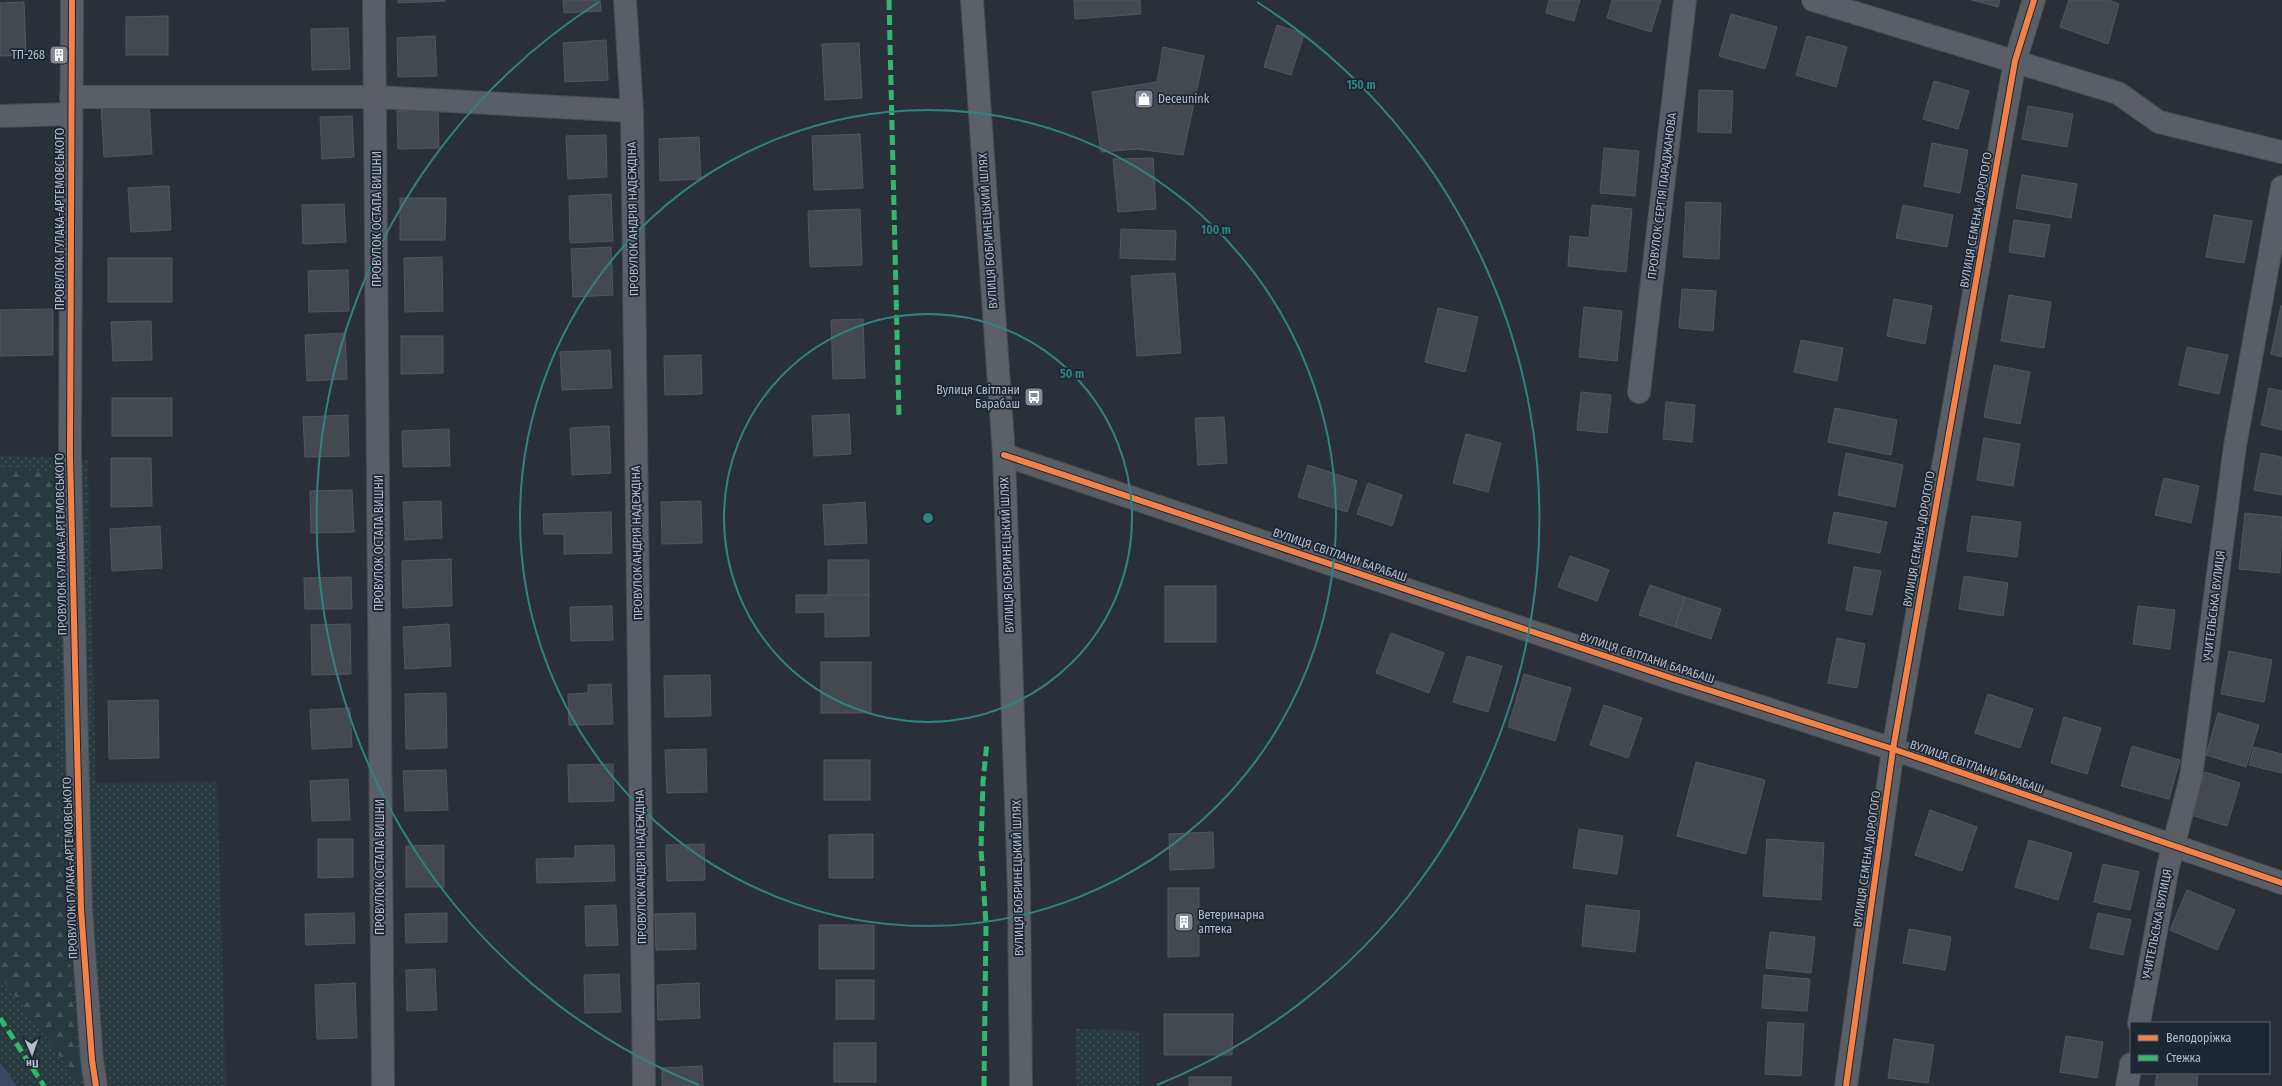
<svg xmlns="http://www.w3.org/2000/svg" width="2282" height="1086" viewBox="0 0 2282 1086" font-family="'Fira Sans Condensed',sans-serif">
  <defs>
    <pattern id="grass-dots" width="8" height="8" patternUnits="userSpaceOnUse"><rect width="8" height="8" fill="#273a3e"/><path d="M2 2h.1M6 6h.1" fill="none" stroke="#445559" stroke-width="1.8" stroke-linecap="round"/></pattern>
    <pattern id="forest-firs" width="22" height="20" patternUnits="userSpaceOnUse"><rect width="22" height="20" fill="#273a3e"/><path d="M5 1l3.5 6h-7zM16 11l3.5 6h-7z" fill="#445559"/></pattern>
  </defs>
  <rect width="100%" height="100%" fill="#2a3038"/>
  <g fill="url(#grass-dots)">
    <path d="M 0,456 L 88,459 L 96,783 L 217,782 L 226,1086 L 17,1086 L 0,1062 L 0,976 L 80,1083 L 58,819 L 57,474 L 0,466 Z"/>
    <path d="M 1076,1029 L 1139,1031 L 1139,1086 L 1076,1086 Z"/>
  </g>
  <path fill="url(#forest-firs)" d="M 0,466 L 57,474 L 58,819 L 80,1084 L 0,976 Z"/>
  <path fill="#384963" d="M 0,1062 L 17,1086 L 0,1086 Z"/>
  <g fill="#444950" stroke="#52575f">
    <path d="M 398,0 L 445,0 L 446,1 L 398,3 Z"/>
    <path d="M 563,0 L 600,0 L 601,11 L 564,13 Z"/>
    <path d="M 1074,0 L 1140,0 L 1141,14 L 1075,19 Z"/>
    <path d="M 1549,0 L 1580,0 L 1574,21 L 1546,13 Z"/>
    <path d="M 1612,0 L 1661,0 L 1651,32 L 1607,18 Z"/>
    <path d="M 1972,0 L 2000,0 L 1998,7 Z"/>
    <path d="M 2069,0 L 2108,0 L 2119,4 L 2108,44 L 2060,27 Z"/>
    <path d="M 24,2 L 26,55 L 0,56 L 0,3 Z"/>
    <path d="M 1731,14 L 1777,27 L 1765,69 L 1719,56 Z"/>
    <path d="M 168,16 L 168,55 L 126,55 L 126,17 Z"/>
    <path d="M 1277,25 L 1304,34 L 1291,75 L 1264,67 Z"/>
    <path d="M 348,28 L 350,69 L 312,70 L 311,29 Z"/>
    <path d="M 435,36 L 437,76 L 398,77 L 397,38 Z"/>
    <path d="M 1807,36 L 1847,47 L 1836,87 L 1796,75 Z"/>
    <path d="M 606,40 L 608,80 L 565,82 L 563,43 Z"/>
    <path d="M 859,43 L 862,98 L 825,100 L 822,44 Z"/>
    <path d="M 1163,47 L 1204,56 L 1183,155 L 1137,149 L 1101,152 L 1092,92 L 1157,82 Z"/>
    <path d="M 64,50 L 64,58 L 54,59 L 53,51 Z"/>
    <path d="M 1934,81 L 1969,91 L 1958,129 L 1923,119 Z"/>
    <path d="M 1699,90 L 1733,91 L 1731,133 L 1698,132 Z"/>
    <path d="M 149,101 L 152,154 L 104,157 L 101,104 Z"/>
    <path d="M 2028,106 L 2073,114 L 2067,147 L 2022,139 Z"/>
    <path d="M 438,110 L 439,148 L 398,149 L 397,111 Z"/>
    <path d="M 352,116 L 354,157 L 322,159 L 320,117 Z"/>
    <path d="M 860,134 L 863,188 L 814,190 L 812,136 Z"/>
    <path d="M 606,135 L 607,177 L 568,179 L 566,136 Z"/>
    <path d="M 699,137 L 701,179 L 660,181 L 659,139 Z"/>
    <path d="M 1932,143 L 1968,150 L 1960,193 L 1924,186 Z"/>
    <path d="M 1604,148 L 1639,151 L 1635,196 L 1600,193 Z"/>
    <path d="M 1153,158 L 1156,209 L 1118,212 L 1113,159 Z"/>
    <path d="M 2022,175 L 2077,184 L 2071,218 L 2016,208 Z"/>
    <path d="M 169,186 L 171,230 L 131,232 L 128,188 Z"/>
    <path d="M 611,194 L 613,241 L 570,243 L 569,196 Z"/>
    <path d="M 400,198 L 446,198 L 445,240 L 400,240 Z"/>
    <path d="M 1686,202 L 1721,203 L 1719,259 L 1683,257 Z"/>
    <path d="M 344,204 L 346,242 L 303,244 L 302,205 Z"/>
    <path d="M 1592,205 L 1632,209 L 1626,272 L 1568,266 L 1570,236 L 1589,238 Z"/>
    <path d="M 1903,205 L 1953,215 L 1947,247 L 1896,238 Z"/>
    <path d="M 860,209 L 862,265 L 810,267 L 808,211 Z"/>
    <path d="M 2214,215 L 2252,221 L 2244,263 L 2206,257 Z"/>
    <path d="M 2014,220 L 2050,225 L 2044,257 L 2009,252 Z"/>
    <path d="M 1121,229 L 1176,231 L 1175,260 L 1120,258 Z"/>
    <path d="M 611,247 L 613,295 L 573,297 L 571,249 Z"/>
    <path d="M 442,257 L 443,311 L 405,312 L 404,258 Z"/>
    <rect x="108" y="258" width="64" height="44"/>
    <path d="M 348,270 L 349,311 L 309,312 L 308,271 Z"/>
    <path d="M 1175,273 L 1181,353 L 1137,356 L 1131,276 Z"/>
    <path d="M 1682,289 L 1716,291 L 1713,331 L 1679,328 Z"/>
    <path d="M 2009,295 L 2051,302 L 2044,348 L 2001,341 Z"/>
    <path d="M 1894,299 L 1932,306 L 1925,344 L 1887,336 Z"/>
    <path d="M 2281,306 L 2282,306 L 2282,357 L 2271,354 Z"/>
    <path d="M 1584,307 L 1622,311 L 1617,361 L 1579,357 Z"/>
    <path d="M 1438,308 L 1478,317 L 1465,372 L 1425,362 Z"/>
    <path d="M 53,309 L 53,355 L 0,356 L 0,310 Z"/>
    <path d="M 863,319 L 865,378 L 833,379 L 831,320 Z"/>
    <path d="M 151,321 L 152,360 L 113,361 L 111,322 Z"/>
    <path d="M 345,333 L 347,379 L 307,381 L 305,335 Z"/>
    <path d="M 401,336 L 443,336 L 443,373 L 401,374 Z"/>
    <path d="M 1801,340 L 1843,348 L 1837,381 L 1794,372 Z"/>
    <path d="M 2187,347 L 2228,355 L 2219,394 L 2179,385 Z"/>
    <path d="M 610,350 L 612,388 L 562,390 L 560,352 Z"/>
    <path d="M 701,355 L 702,394 L 665,395 L 664,356 Z"/>
    <path d="M 1994,365 L 2030,372 L 2020,424 L 1984,417 Z"/>
    <path d="M 2269,388 L 2282,391 L 2282,430 L 2261,425 Z"/>
    <path d="M 1581,392 L 1611,395 L 1607,433 L 1577,430 Z"/>
    <rect x="112" y="398" width="60" height="38"/>
    <path d="M 1666,402 L 1695,405 L 1692,442 L 1663,439 Z"/>
    <path d="M 1835,408 L 1897,420 L 1891,455 L 1828,442 Z"/>
    <path d="M 849,414 L 851,454 L 814,456 L 812,416 Z"/>
    <path d="M 348,415 L 349,456 L 305,457 L 303,417 Z"/>
    <path d="M 1224,417 L 1227,463 L 1198,465 L 1195,418 Z"/>
    <path d="M 609,426 L 611,473 L 572,475 L 570,428 Z"/>
    <path d="M 449,429 L 450,466 L 403,467 L 402,431 Z"/>
    <path d="M 1466,434 L 1501,443 L 1488,492 L 1453,483 Z"/>
    <path d="M 1984,438 L 2020,444 L 2013,486 L 1977,480 Z"/>
    <path d="M 1846,453 L 1903,465 L 1895,507 L 1838,495 Z"/>
    <path d="M 2261,453 L 2282,457 L 2282,495 L 2254,490 Z"/>
    <path d="M 111,458 L 151,458 L 152,506 L 111,507 Z"/>
    <path d="M 1308,465 L 1357,481 L 1347,512 L 1298,497 Z"/>
    <path d="M 2164,478 L 2199,486 L 2191,523 L 2155,515 Z"/>
    <path d="M 1368,483 L 1402,495 L 1392,526 L 1357,514 Z"/>
    <path d="M 352,490 L 354,532 L 311,533 L 310,491 Z"/>
    <path d="M 441,501 L 442,538 L 405,540 L 403,502 Z"/>
    <path d="M 701,501 L 702,543 L 662,544 L 661,502 Z"/>
    <path d="M 865,502 L 867,543 L 825,545 L 823,505 Z"/>
    <path d="M 611,512 L 612,553 L 564,554 L 564,534 L 544,534 L 543,514 Z"/>
    <path d="M 1834,512 L 1887,522 L 1880,553 L 1828,543 Z"/>
    <path d="M 2245,513 L 2282,517 L 2280,573 L 2239,569 Z"/>
    <path d="M 1972,516 L 2021,522 L 2017,557 L 1967,551 Z"/>
    <path d="M 160,526 L 162,568 L 112,571 L 110,529 Z"/>
    <path d="M 1570,556 L 1609,570 L 1597,601 L 1558,587 Z"/>
    <path d="M 451,559 L 452,606 L 403,608 L 402,561 Z"/>
    <rect x="828" y="560" width="41" height="35"/>
    <path d="M 1854,567 L 1881,571 L 1872,615 L 1846,610 Z"/>
    <path d="M 1964,576 L 2008,583 L 2003,616 L 1959,609 Z"/>
    <path d="M 351,577 L 352,609 L 305,609 L 304,578 Z"/>
    <path d="M 1650,585 L 1685,597 L 1675,627 L 1639,615 Z"/>
    <rect x="1165" y="586" width="51" height="56"/>
    <path d="M 796,595 L 869,595 L 869,636 L 825,637 L 825,612 L 796,613 Z"/>
    <path d="M 1685,597 L 1721,609 L 1711,639 L 1675,627 Z"/>
    <path d="M 612,606 L 613,640 L 571,641 L 570,607 Z"/>
    <path d="M 2138,606 L 2175,610 L 2170,649 L 2133,644 Z"/>
    <path d="M 350,624 L 351,674 L 312,675 L 311,625 Z"/>
    <path d="M 449,624 L 451,666 L 405,669 L 403,627 Z"/>
    <path d="M 1391,633 L 1444,653 L 1429,693 L 1376,673 Z"/>
    <path d="M 1837,638 L 1865,644 L 1857,688 L 1828,683 Z"/>
    <path d="M 2229,651 L 2272,660 L 2264,702 L 2221,694 Z"/>
    <path d="M 1467,656 L 1502,666 L 1488,712 L 1453,702 Z"/>
    <rect x="821" y="662" width="50" height="51"/>
    <path d="M 1524,674 L 1571,688 L 1555,741 L 1508,727 Z"/>
    <path d="M 710,675 L 711,716 L 665,717 L 664,676 Z"/>
    <path d="M 611,684 L 613,724 L 569,725 L 568,694 L 588,693 L 588,685 Z"/>
    <path d="M 446,693 L 447,748 L 406,749 L 405,694 Z"/>
    <path d="M 1988,694 L 2033,709 L 2020,748 L 1975,733 Z"/>
    <path d="M 158,700 L 159,758 L 109,759 L 108,701 Z"/>
    <path d="M 1604,705 L 1642,718 L 1628,758 L 1590,745 Z"/>
    <path d="M 350,708 L 352,747 L 312,749 L 310,710 Z"/>
    <path d="M 2218,713 L 2259,725 L 2246,767 L 2206,755 Z"/>
    <path d="M 2064,717 L 2101,728 L 2087,774 L 2051,763 Z"/>
    <path d="M 2132,746 L 2180,760 L 2169,799 L 2121,786 Z"/>
    <path d="M 2254,747 L 2282,754 L 2282,773 L 2249,765 Z"/>
    <path d="M 706,749 L 707,792 L 667,793 L 665,750 Z"/>
    <rect x="824" y="760" width="46" height="40"/>
    <path d="M 1696,762 L 1765,780 L 1746,854 L 1677,836 Z"/>
    <path d="M 613,764 L 614,801 L 569,802 L 568,765 Z"/>
    <path d="M 446,770 L 448,810 L 405,811 L 403,771 Z"/>
    <path d="M 2205,772 L 2240,783 L 2227,826 L 2191,815 Z"/>
    <path d="M 348,779 L 350,820 L 312,821 L 310,781 Z"/>
    <path d="M 1930,810 L 1977,827 L 1962,871 L 1915,855 Z"/>
    <path d="M 1579,829 L 1623,836 L 1617,874 L 1573,868 Z"/>
    <path d="M 1213,832 L 1214,868 L 1170,870 L 1169,834 Z"/>
    <path d="M 873,834 L 873,878 L 829,878 L 829,835 Z"/>
    <path d="M 318,839 L 353,839 L 353,877 L 318,878 Z"/>
    <path d="M 1767,839 L 1824,843 L 1821,900 L 1763,896 Z"/>
    <path d="M 2029,840 L 2072,853 L 2058,900 L 2015,887 Z"/>
    <path d="M 704,844 L 705,880 L 667,881 L 666,845 Z"/>
    <path d="M 444,845 L 444,887 L 406,887 L 406,846 Z"/>
    <path d="M 614,845 L 615,881 L 537,883 L 536,859 L 575,858 L 575,846 Z"/>
    <path d="M 2103,864 L 2139,872 L 2130,910 L 2094,902 Z"/>
    <path d="M 1168,888 L 1199,888 L 1199,956 L 1168,957 Z"/>
    <path d="M 2187,890 L 2235,910 L 2217,950 L 2170,930 Z"/>
    <path d="M 616,905 L 618,945 L 586,946 L 585,906 Z"/>
    <path d="M 1586,905 L 1640,911 L 1635,952 L 1582,946 Z"/>
    <path d="M 354,913 L 355,943 L 306,945 L 305,914 Z"/>
    <path d="M 447,913 L 447,942 L 406,943 L 405,914 Z"/>
    <path d="M 695,913 L 696,949 L 656,950 L 655,914 Z"/>
    <path d="M 2098,913 L 2131,920 L 2123,955 L 2090,948 Z"/>
    <rect x="819" y="925" width="55" height="44"/>
    <path d="M 1909,929 L 1951,937 L 1945,970 L 1903,963 Z"/>
    <path d="M 1770,932 L 1815,937 L 1811,973 L 1766,968 Z"/>
    <path d="M 435,969 L 437,1010 L 407,1011 L 406,970 Z"/>
    <path d="M 619,974 L 621,1012 L 585,1013 L 584,975 Z"/>
    <path d="M 1764,975 L 1810,979 L 1807,1011 L 1762,1008 Z"/>
    <rect x="836" y="980" width="38" height="39"/>
    <path d="M 355,983 L 357,1038 L 317,1039 L 315,985 Z"/>
    <path d="M 699,983 L 700,1018 L 658,1020 L 657,985 Z"/>
    <path d="M 1164,1014 L 1233,1014 L 1232,1055 L 1164,1055 Z"/>
    <path d="M 1768,1022 L 1804,1024 L 1801,1076 L 1765,1074 Z"/>
    <path d="M 2066,1036 L 2103,1042 L 2097,1078 L 2060,1072 Z"/>
    <path d="M 1894,1039 L 1934,1045 L 1928,1083 L 1888,1078 Z"/>
    <rect x="834" y="1043" width="42" height="39"/>
    <path d="M 702,1066 L 703,1086 L 662,1086 L 662,1068 Z"/>
    <path d="M 2157,1073 L 2198,1073 L 2197,1086 L 2155,1086 Z"/>
    <rect x="1189" y="1077" width="42" height="9"/>
  </g>
  <g fill="none" stroke-linecap="round" stroke-linejoin="round">
    <g stroke="#484c53" stroke-width="24">
      <g id="street">
        <path d="M 72,0 L 70,455 L 81,909 L 92,1060 L 96,1086"/>
        <path d="M 374,0 L 383,1086"/>
        <path d="M 625,0 L 632,111 L 644,1086"/>
        <path d="M 1813,0 L 2118,93 L 2159,122 L 2282,152"/>
        <path d="M 71,97 L 376,97 L 632,111"/>
        <path d="M 0,116 L 71,114"/>
        <path d="M 1639,392 L 1685,0"/>
        <path d="M 2139,1023 L 2168,867 L 2191,777 L 2235,446 L 2282,187"/>
        <path d="M 1846,1086 L 1893,749 L 2015,61 L 2034,0"/>
        <path d="M 2127,1086 L 2131,1064"/>
      </g>
    </g>
    <g stroke="#484c53" stroke-width="24">
      <path id="secondary" d="M 1004,455 L 1674,679 L 1893,749 L 2282,883"/>
    </g>
    <g stroke="#484c55" stroke-width="24">
      <path id="primary" d="M 972,0 L 1004,455 L 1019,892 L 1021,1086"/>
    </g>
    <use href="#street" stroke="#5a5e66" stroke-width="22"/>
    <use href="#secondary" stroke="#595d64" stroke-width="22"/>
    <use href="#primary" stroke="#5c6168" stroke-width="22"/>
    <g stroke="#33b770" stroke-width="5" stroke-dasharray="10 5" stroke-linecap="butt">
      <path d="M 889,0 L 899,417"/>
      <path d="M 0,1018 L 44,1086"/>
      <path d="M 984,1086 L 986,924 L 981,849 L 983,782 L 987,742"/>
    </g>
    <g stroke="#1d2633" stroke-width="8">
      <g id="cycleway">
        <path d="M 72,0 L 70,455 L 81,909 L 92,1060 L 96,1086"/>
        <path d="M 1004,455 L 1674,679 L 1893,749 L 2282,883"/>
        <path d="M 1846,1086 L 1893,749 L 2015,61 L 2034,0"/>
      </g>
    </g>
    <use href="#cycleway" stroke="#f48246" stroke-width="6"/>
  </g>
  <g fill="none" stroke="#308480" stroke-width="2">
    <circle cx="928" cy="518" r="204"/>
    <circle cx="928" cy="518" r="408"/>
    <path d="M699 1085A612 612 0 0 1 599 2M1257 2A612 612 0 0 1 1157 1085"/>
  </g>
  <defs>
    <g id="building-square" transform="scale(1)"><rect x="-9" y="-9" width="18" height="18" rx="4" fill="#848b96" stroke="#1d2633"/><path d="M-4-6H4V6H1V3H-1V6H-4ZM-2.5-4.3h1.7v1.8h-1.7ZM.8-4.3h1.7v1.8H.8ZM-2.5-1h1.7V.8h-1.7ZM.8-1h1.7V.8H.8Z" fill="#fff"/></g>
    <g id="shop-square" transform="scale(1)"><rect x="-9" y="-9" width="18" height="18" rx="4" fill="#848b96" stroke="#1d2633"/><path d="M-5-2.5h2.3a2.7 3.5 0 0 1 5.4 0H5L5.5 6h-11ZM-1.5-2.5h3a1.5 2.3 0 0 0-3 0Z" fill="#fff"/></g>
    <g id="bus-square" transform="scale(1)"><rect x="-9" y="-9" width="18" height="18" rx="4" fill="#848b96" stroke="#1d2633"/><path d="M-5-6H5V4H4V6H2V4H-2V6H-4V4H-5ZM-3.5-4V0h7V-4ZM-3.5 1.2v1.5H-2V1.2ZM2 1.2v1.5H3.5V1.2Z" fill="#fff"/></g>
  </defs>
  <g fill-rule="evenodd">
    <use href="#building-square" x="59" y="55"/>
    <use href="#shop-square" x="1144" y="99"/>
    <use href="#bus-square" x="1034" y="397"/>
    <use href="#building-square" x="1184" y="922"/>
  </g>
  <g text-anchor="middle" stroke-width="3.5" stroke-linejoin="round" paint-order="stroke">
    <g font-size="12" fill="#b4bcc9" stroke="#1d2633" text-anchor="end">
      <text x="45" y="59">ТП-268</text>
      <text x="1158" y="103" text-anchor="start">Deceunink</text>
      <text x="1020" y="394">Вулиця Світлани<tspan x="1020" dy="14">Барабаш</tspan></text>
      <text x="1198" y="919" text-anchor="start">Ветеринарна<tspan x="1198" dy="14">аптека</tspan></text>
    </g>
    <g font-size="12" fill="#b4bcc9" stroke="#1d2633">
      <text transform="translate(1662 196) rotate(-83)" y="4">ПРОВУЛОК СЕРГІЯ ПАРАДЖАНОВА</text>
      <text transform="translate(60 219) rotate(-90)" y="4">ПРОВУЛОК ГУЛАКА-АРТЕМОВСЬКОГО</text>
      <text transform="translate(377 219) rotate(-90)" y="4">ПРОВУЛОК ОСТАПА ВИШНИ</text>
      <text transform="translate(633 219) rotate(-91)" y="4">ПРОВУЛОК АНДРІЯ НАДЄЖДІНА</text>
      <text transform="translate(1976 220) rotate(-80)" y="4">ВУЛИЦЯ СЕМЕНА ДОРОГОГО</text>
      <text transform="translate(988 231) rotate(-94)" y="4">ВУЛИЦЯ БОБРИНЕЦЬКИЙ ШЛЯХ</text>
      <text transform="translate(1919 539) rotate(-80)" y="4">ВУЛИЦЯ СЕМЕНА ДОРОГОГО</text>
      <text transform="translate(379 543) rotate(-90)" y="4">ПРОВУЛОК ОСТАПА ВИШНИ</text>
      <text transform="translate(637 543) rotate(-91)" y="4">ПРОВУЛОК АНДРІЯ НАДЄЖДІНА</text>
      <text transform="translate(61 544) rotate(-91)" y="4">ПРОВУЛОК ГУЛАКА-АРТЕМОВСЬКОГО</text>
      <text transform="translate(1007 555) rotate(-92)" y="4">ВУЛИЦЯ БОБРИНЕЦЬКИЙ ШЛЯХ</text>
      <text transform="translate(1340 555) rotate(19)" y="4">ВУЛИЦЯ СВІТЛАНИ БАРАБАШ</text>
      <text transform="translate(2214 606) rotate(-83)" y="4">УЧИТЕЛЬСЬКА ВУЛИЦЯ</text>
      <text transform="translate(1647 658) rotate(18)" y="4">ВУЛИЦЯ СВІТЛАНИ БАРАБАШ</text>
      <text transform="translate(1977 767) rotate(19)" y="4">ВУЛИЦЯ СВІТЛАНИ БАРАБАШ</text>
      <text transform="translate(1867 859) rotate(-82)" y="4">ВУЛИЦЯ СЕМЕНА ДОРОГОГО</text>
      <text transform="translate(380 867) rotate(-90)" y="4">ПРОВУЛОК ОСТАПА ВИШНИ</text>
      <text transform="translate(641 867) rotate(-91)" y="4">ПРОВУЛОК АНДРІЯ НАДЄЖДІНА</text>
      <text transform="translate(70 868) rotate(-92)" y="4">ПРОВУЛОК ГУЛАКА-АРТЕМОВСЬКОГО</text>
      <text transform="translate(1018 878) rotate(-91)" y="4">ВУЛИЦЯ БОБРИНЕЦЬКИЙ ШЛЯХ</text>
      <text transform="translate(2157 924) rotate(-79)" y="4">УЧИТЕЛЬСЬКА ВУЛИЦЯ</text>
    </g>
  </g>
  <circle cx="928" cy="518" r="6" fill="#308480" stroke="#1d2633" stroke-width="2"/>
  <g font-size="12" text-anchor="middle" font-weight="bold" fill="#308480" stroke="#1d2633" stroke-width="3.5" stroke-linejoin="round" paint-order="stroke">
    <text x="1361" y="89">150 m</text>
    <text x="1216" y="234">100 m</text>
    <text x="1072" y="378">50 m</text>
  </g>
  <rect x="2130" y="1022" width="140" height="52" fill="#1d2633" stroke="#59626f"/>
  <rect x="2138" y="1035" width="20" height="6" fill="#f48246" stroke="#59626f"/>
  <text x="2166" y="1042" font-size="12" fill="#b4bcc9">Велодоріжка</text>
  <rect x="2138" y="1055" width="20" height="6" fill="#33b770" stroke="#59626f"/>
  <text x="2166" y="1062" font-size="12" fill="#b4bcc9">Стежка</text>
  <g transform="translate(32 1054) rotate(178)" stroke="#1d2633" stroke-width="3" paint-order="stroke">
  <path d="M0-3L7 15L0 10L-7 15Z" fill="#b4bcc9"/>
  <text y="-6" font-size="11" font-weight="bold" text-anchor="middle" fill="#b4bcc9">Пн</text>
  </g>
</svg>
